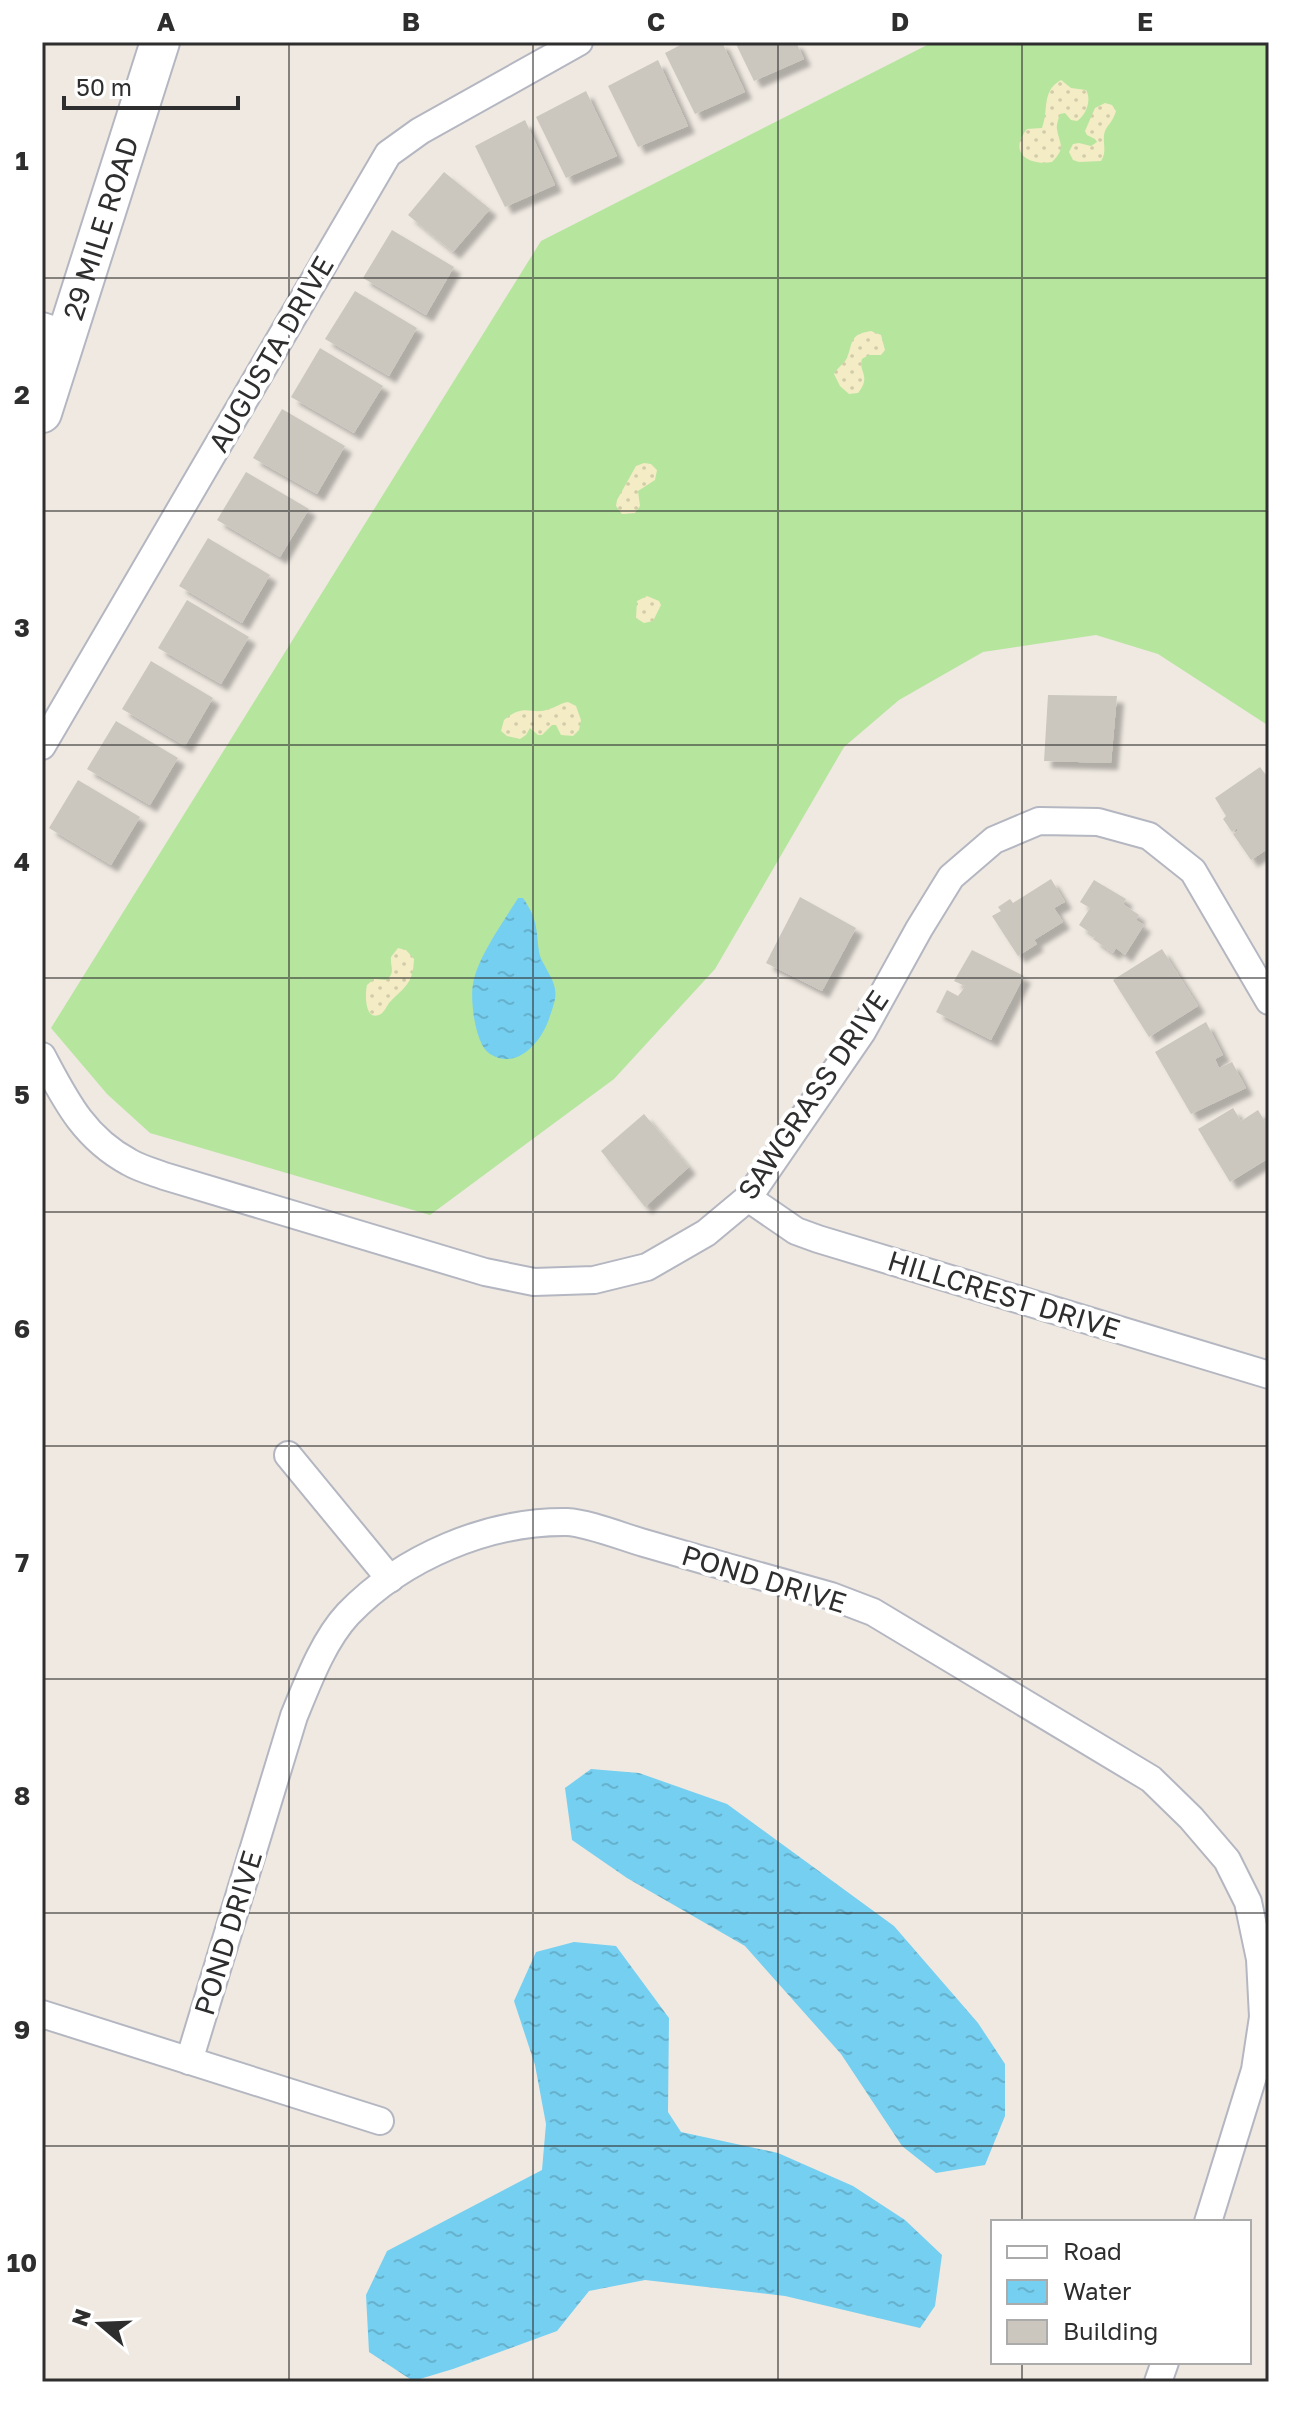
<svg xmlns="http://www.w3.org/2000/svg" width="1311" height="2424" viewBox="0 0 1311 2424" font-family="'Golos Text',sans-serif">
  <defs>
    <pattern id="sand-dots" width="8" height="8" patternUnits="userSpaceOnUse" patternTransform="scale(2)"><rect width="8" height="8" fill="#f3ecc5"/><path d="M2 2h.1M6 6h.1" fill="none" stroke="#d1cbaa" stroke-width="1.8" stroke-linecap="round"/></pattern>
    <pattern id="water-ripples" width="26" height="14" patternUnits="userSpaceOnUse" patternTransform="scale(2)"><rect width="26" height="14" fill="#75cff0"/><path d="M2 4q2-2 4 0t4 0M15 11q2-2 4 0t4 0" fill="none" stroke="#66b2ce"/></pattern>
    <filter id="shadow"><feDropShadow dx="7" dy="7" stdDeviation="2" flood-color="#0004"/></filter>
  </defs>
  <rect width="100%" height="100%" fill="#efe9e1"/>
  <path fill="#b6e59e" d="M 933,42 L 1269,42 L 1269,726 L 1158,654 L 1096,635 L 983,652 L 899,700 L 844,747 L 715,969 L 614,1079 L 430,1215 L 150,1133 L 107,1094 L 51,1028 L 541,241 Z"/>
  <g fill="url(#sand-dots)">
    <path d="M 1061,80 L 1071,88 L 1086,90 C 1092,100 1086,115 1077,121 L 1071,120 L 1065,113 L 1060,114 C 1059,117 1056,126 1057,129 C 1059,144 1067,147 1052,162 C 1028,166 1008,152 1027,129 L 1042,128 C 1049,110 1041,91 1061,80 Z"/>
    <path d="M 1105,103 L 1112,105 L 1116,111 C 1113,123 1105,126 1104,135 C 1103,145 1107,152 1101,161 L 1079,162 L 1073,160 L 1069,152 L 1073,144 L 1079,143 L 1091,146 L 1097,142 L 1095,139 L 1087,135 L 1085,131 L 1095,108 Z"/>
    <path d="M 871,331 L 881,335 L 885,350 L 881,355 L 869,355 L 862,359 C 858,372 872,376 858,393 L 849,394 L 840,386 L 834,374 C 838,367 843,365 847,358 C 853,343 849,334 871,331 Z"/>
    <path d="M 644,463 L 651,464 L 657,470 L 655,480 L 638,491 L 640,506 L 635,513 L 622,514 L 616,506 L 617,500 L 636,466 Z"/>
    <path d="M 647,596 L 659,601 L 661,605 L 653,621 L 644,623 L 636,618 L 637,601 Z"/>
    <path d="M 568,702 L 576,706 L 581,720 L 579,730 L 573,736 L 561,735 L 556,725 L 552,725 L 542,735 L 538,735 L 530,728 L 526,735 L 520,739 L 507,736 L 501,731 L 504,720 C 525,702 532,716 549,709 C 557,707 560,703 568,702 Z"/>
    <path d="M 398,948 L 406,950 L 414,959 C 413,985 404,987 389,1003 C 387,1006 384,1012 381,1014 C 364,1023 365,993 367,985 L 374,979 L 386,980 C 396,973 390,967 391,957 Z"/>
  </g>
  <g fill="url(#water-ripples)">
    <path d="M 518,898 L 523,898 C 527,904 532,912 534,919 C 538,931 537,944 540,956 C 544,967 553,977 555,989 C 557,999 552,1009 549,1019 C 541,1042 517,1071 490,1054 C 475,1045 470,1000 473,984 C 477,958 504,921 518,898 Z"/>
    <path d="M 591,1769 L 639,1773 L 727,1804 L 894,1926 L 978,2023 L 1005,2064 L 1005,2116 L 985,2165 L 936,2173 L 902,2146 L 841,2054 L 745,1946 L 627,1878 L 572,1840 L 565,1788 Z"/>
    <path d="M 574,1942 L 616,1946 L 669,2018 L 668,2112 L 681,2132 L 778,2153 L 853,2186 L 905,2220 L 942,2255 L 935,2306 L 920,2328 L 785,2296 L 645,2280 L 589,2291 L 557,2331 L 453,2369 L 413,2381 L 369,2352 L 366,2295 L 387,2251 L 542,2170 L 546,2124 L 535,2065 L 514,2001 L 536,1952 Z"/>
  </g>
  <g fill="#cbc7bf" filter="url(#shadow)">
    <path d="M 686,42 L 722,42 L 745,92 L 695,114 L 665,53 Z"/>
    <path d="M 735,42 L 796,42 L 804,59 L 754,81 Z"/>
    <path d="M 658,60 L 688,126 L 638,147 L 608,86 Z"/>
    <path d="M 586,91 L 617,156 L 566,178 L 536,117 Z"/>
    <path d="M 525,120 L 555,185 L 505,207 L 475,146 Z"/>
    <path d="M 444,172 L 490,209 L 453,252 L 408,215 Z"/>
    <path d="M 392,230 L 454,267 L 426,315 L 363,278 Z"/>
    <path d="M 355,291 L 417,328 L 389,376 L 325,339 Z"/>
    <path d="M 320,348 L 383,386 L 354,433 L 291,397 Z"/>
    <path d="M 282,409 L 345,446 L 317,494 L 253,458 Z"/>
    <path d="M 246,472 L 309,509 L 280,557 L 217,520 Z"/>
    <path d="M 208,538 L 270,575 L 242,623 L 179,586 Z"/>
    <path d="M 187,600 L 249,637 L 221,684 L 158,648 Z"/>
    <path d="M 151,661 L 213,698 L 185,746 L 122,709 Z"/>
    <path d="M 1048,695 L 1117,696 L 1111,763 L 1044,761 Z"/>
    <path d="M 116,721 L 178,758 L 150,805 L 87,769 Z"/>
    <path d="M 1260,767 L 1269,779 L 1269,848 L 1251,860 L 1233,834 L 1238,831 L 1237,828 L 1232,832 L 1223,819 L 1226,816 L 1215,798 Z"/>
    <path d="M 78,780 L 140,817 L 111,865 L 49,828 Z"/>
    <path d="M 1051,879 L 1065,902 L 1054,908 L 1063,922 L 1034,940 L 1037,944 L 1018,956 L 992,916 L 1001,911 L 998,907 L 1010,899 L 1013,903 Z"/>
    <path d="M 1094,880 L 1126,899 L 1123,904 L 1139,915 L 1136,920 L 1144,925 L 1125,955 L 1116,948 L 1113,953 L 1093,939 L 1095,936 L 1079,925 L 1090,908 L 1080,902 Z"/>
    <path d="M 800,897 L 856,928 L 822,991 L 766,963 Z"/>
    <path d="M 1162,949 L 1198,1006 L 1149,1037 L 1113,980 Z"/>
    <path d="M 972,950 L 1024,976 L 991,1040 L 936,1012 L 947,990 L 958,996 L 962,991 L 965,986 L 954,981 Z"/>
    <path d="M 1206,1022 L 1223,1055 L 1215,1059 L 1219,1068 L 1232,1062 L 1246,1088 L 1191,1114 L 1155,1052 Z"/>
    <path d="M 1233,1108 L 1241,1121 L 1258,1110 L 1269,1128 L 1269,1158 L 1230,1182 L 1198,1129 Z"/>
    <path d="M 644,1114 L 689,1167 L 645,1207 L 601,1151 Z"/>
  </g>
  <g fill="none" stroke-linecap="round" stroke-linejoin="round">
    <g stroke="#b4b7c1" stroke-width="30">
      <g id="street">
        <path d="M 42,326 L 67,334"/>
        <path d="M 42,746 L 388,154 L 420,131 L 579,42"/>
        <path d="M 42,1056 C 65,1099 83,1137 129,1162 C 139,1168 153,1172 164,1176 L 485,1272 L 534,1282 L 594,1280 L 647,1267 L 706,1233 L 748,1198 L 862,1032 L 919,929 L 951,877 L 994,840 L 1039,821 L 1098,822 L 1149,836 L 1193,871 L 1269,1001"/>
        <path d="M 748,1198 L 796,1231 L 818,1239 L 1269,1375"/>
        <path d="M 288,1455 L 390,1579"/>
        <path d="M 42,2014 L 380,2121"/>
        <path d="M 189,2061 L 294,1716 C 308,1682 323,1641 348,1614 C 403,1557 488,1521 567,1522 C 588,1523 623,1537 644,1543 C 706,1561 769,1579 831,1596 L 873,1612 L 1151,1779 L 1191,1818 L 1227,1860 L 1248,1902 L 1260,1959 L 1263,2017 L 1255,2070 L 1208,2222"/>
        <path d="M 1158,2382 L 1165,2362"/>
      </g>
    </g>
    <g stroke="#b4b7c1" stroke-width="42">
      <g id="secondary">
        <path id="s1" d="M 42,413 L 160,42"/>
      </g>
    </g>
    <use href="#street" stroke="#fff" stroke-width="26"/>
    <use href="#secondary" stroke="#fff" stroke-width="38"/>
  </g>
  <path fill="none" stroke="#2e2e2e" stroke-width="2" stroke-opacity="0.55" d="M 289,42 L 289,2382M 533,42 L 533,2382M 778,42 L 778,2382M 1022,42 L 1022,2222M 42,278 L 1269,278M 42,511 L 1269,511M 42,745 L 1269,745M 42,978 L 1269,978M 42,1212 L 1269,1212M 42,1446 L 1269,1446M 42,1679 L 1269,1679M 42,1913 L 1269,1913M 42,2146 L 1269,2146M 1022,2362 L 1022,2382"/>
  <g text-anchor="middle" stroke-width="8" stroke-linejoin="round" paint-order="stroke">
    <g font-size="28" fill="#2e2e2e" stroke="#fff">
      <text dy="10" stroke="none"><textPath href="#s1" startOffset="194">29 MILE ROAD</textPath></text>
      <text transform="translate(271 354) rotate(-60)" y="10">AUGUSTA DRIVE</text>
      <text transform="translate(813 1095) rotate(-56)" y="10">SAWGRASS DRIVE</text>
      <text transform="translate(1004 1295) rotate(17)" y="10">HILLCREST DRIVE</text>
      <text transform="translate(764 1579) rotate(17)" y="10">POND DRIVE</text>
      <text transform="translate(228 1933) rotate(-73)" y="10">POND DRIVE</text>
    </g>
  </g>
  <rect width="1311" height="2424" fill="none" stroke="#ffffff" stroke-width="88"/>
  <rect x="991" y="2220" width="260" height="144" fill="#ffffff" stroke="#ababab" stroke-width="2"/>
  <rect x="1007" y="2246" width="40" height="12" fill="#ffffff" stroke="#ababab" stroke-width="2"/>
  <text x="1063" y="2260" font-size="24" fill="#2e2e2e">Road</text>
  <rect x="1007" y="2280" width="40" height="24" fill="url(#water-ripples)" stroke="#ababab" stroke-width="2"/>
  <text x="1063" y="2300" font-size="24" fill="#2e2e2e">Water</text>
  <rect x="1007" y="2320" width="40" height="24" fill="#cbc7bf" stroke="#ababab" stroke-width="2"/>
  <text x="1063" y="2340" font-size="24" fill="#2e2e2e">Building</text>
  <g transform="translate(100 2324) rotate(289)" stroke="#ffffff" stroke-width="6" paint-order="stroke">
  <path d="M0-6L14 30L0 20L-14 30Z" fill="#2e2e2e"/>
  <text y="-12" font-size="22" font-weight="bold" text-anchor="middle" fill="#2e2e2e">N</text>
  </g>
  <path d="M64 96v12h174v-12" fill="none" stroke="#2e2e2e" stroke-width="4"/>
  <text x="76" y="96" font-size="24" fill="#2e2e2e" stroke="#ffffff" stroke-width="6" paint-order="stroke">50 m</text>
  <rect x="44" y="44" width="1223" height="2336" fill="none" stroke="#2e2e2e" stroke-width="3"/>
  <g font-size="26" text-anchor="middle" font-weight="bold" fill="#2e2e2e">
    <text x="166" y="31">A</text>
    <text x="411" y="31">B</text>
    <text x="656" y="31">C</text>
    <text x="900" y="31">D</text>
    <text x="1145" y="31">E</text>
    <text x="22" y="170">1</text>
    <text x="22" y="404">2</text>
    <text x="22" y="637">3</text>
    <text x="22" y="871">4</text>
    <text x="22" y="1104">5</text>
    <text x="22" y="1338">6</text>
    <text x="22" y="1572">7</text>
    <text x="22" y="1805">8</text>
    <text x="22" y="2039">9</text>
    <text x="22" y="2272">10</text>
  </g>
</svg>
